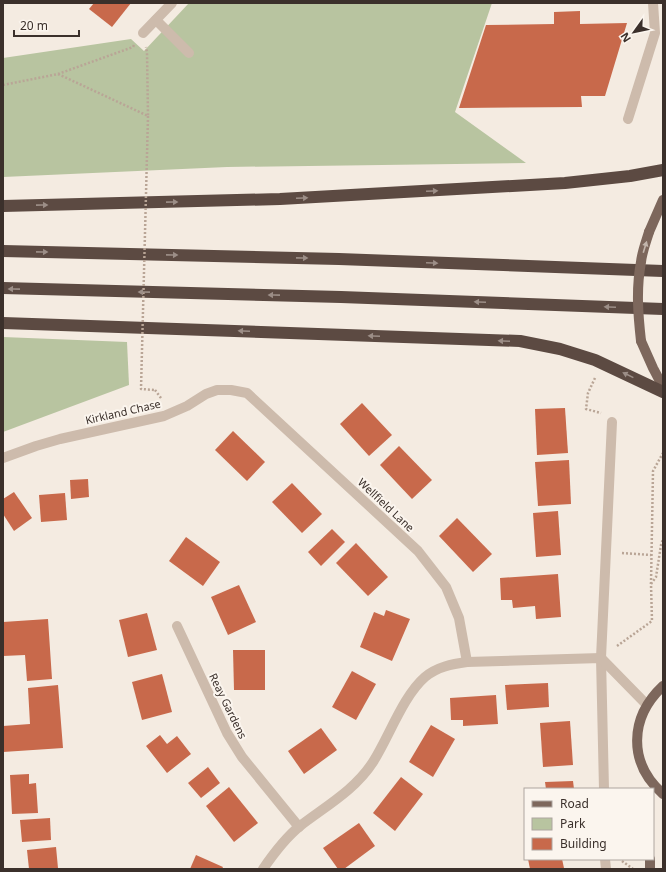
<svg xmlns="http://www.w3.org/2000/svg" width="666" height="872" viewBox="0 0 666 872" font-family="'Noto Sans',sans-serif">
  <rect width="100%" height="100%" fill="#f4ebe1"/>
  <g fill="#b8c4a0">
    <path d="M 189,3 L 492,3 L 455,112 L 526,163 L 227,167 L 3,177 L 3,58 L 131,39 L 144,51 Z"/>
    <path d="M 3,337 L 127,342 L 129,385 L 3,432 Z"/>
  </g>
  <g fill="#c8694b">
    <path d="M 94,3 L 131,3 L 112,27 L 89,9 Z"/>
    <path d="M 580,11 L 580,24 L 627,23 L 605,96 L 581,96 L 582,107 L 459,108 L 486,25 L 554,24 L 554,12 Z"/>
    <path d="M 362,403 L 392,435 L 369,456 L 340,424 Z"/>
    <path d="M 565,408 L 568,453 L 537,455 L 535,409 Z"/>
    <path d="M 233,431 L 265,462 L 247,481 L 215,450 Z"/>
    <path d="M 399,446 L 432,480 L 412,499 L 380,465 Z"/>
    <path d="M 569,460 L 571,504 L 538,506 L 535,462 Z"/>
    <path d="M 88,479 L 89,497 L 71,499 L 70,480 Z"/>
    <path d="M 292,483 L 322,514 L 302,533 L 272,502 Z"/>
    <path d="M 14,492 L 32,518 L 14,531 L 3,514 L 3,499 Z"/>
    <path d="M 65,493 L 67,520 L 41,522 L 39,495 Z"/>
    <path d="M 558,511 L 561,555 L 536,557 L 533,513 Z"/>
    <path d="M 457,518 L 492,554 L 473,572 L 439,536 Z"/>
    <path d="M 332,529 L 345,542 L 321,566 L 308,552 Z"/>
    <path d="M 186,537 L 220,562 L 203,586 L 169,561 Z"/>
    <path d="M 356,543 L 388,577 L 368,596 L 336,563 Z"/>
    <path d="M 558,574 L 561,617 L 536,619 L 535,606 L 513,608 L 512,600 L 501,600 L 500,578 Z"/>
    <path d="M 239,585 L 256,622 L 228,635 L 211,597 Z"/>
    <path d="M 386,610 L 410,619 L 392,661 L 360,647 L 374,612 L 384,616 Z"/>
    <path d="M 147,613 L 157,650 L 128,657 L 119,620 Z"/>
    <path d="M 48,619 L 52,679 L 27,681 L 25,655 L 3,656 L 3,622 Z"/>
    <path d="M 233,650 L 265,650 L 265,690 L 234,690 Z"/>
    <path d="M 352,671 L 376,684 L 356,720 L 332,707 Z"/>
    <path d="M 162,674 L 172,712 L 142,720 L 132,682 Z"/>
    <path d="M 548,683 L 549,707 L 507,710 L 505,685 Z"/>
    <path d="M 58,685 L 63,748 L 3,752 L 3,726 L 30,724 L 28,688 Z"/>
    <path d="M 496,695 L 498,724 L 463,726 L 463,720 L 451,720 L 450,698 Z"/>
    <path d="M 570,721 L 573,765 L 543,767 L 540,723 Z"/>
    <path d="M 431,725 L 455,739 L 433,777 L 409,762 Z"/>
    <path d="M 321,728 L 337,750 L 304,774 L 288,751 Z"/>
    <path d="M 160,735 L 167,744 L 177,736 L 191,754 L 167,773 L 146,746 Z"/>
    <path d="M 208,767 L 220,783 L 201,798 L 188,783 Z"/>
    <path d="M 29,774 L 29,784 L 36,783 L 38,813 L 12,814 L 10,775 Z"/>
    <path d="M 401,777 L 423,794 L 395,831 L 373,813 Z"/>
    <path d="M 573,781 L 574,789 L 546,789 L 545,782 Z"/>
    <path d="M 229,787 L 258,823 L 234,842 L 206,806 Z"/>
    <path d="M 50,818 L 51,840 L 22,842 L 20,820 Z"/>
    <path d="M 359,823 L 375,846 L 344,869 L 338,869 L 323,848 Z"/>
    <path d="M 56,847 L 58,868 L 29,869 L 27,850 Z"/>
    <path d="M 196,855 L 223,867 L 222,869 L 190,869 Z"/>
    <path d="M 528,859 L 562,859 L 564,868 L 530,869 Z"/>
  </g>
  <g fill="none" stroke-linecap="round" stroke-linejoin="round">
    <g stroke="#b9a596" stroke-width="2.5" stroke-dasharray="2 2" stroke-linecap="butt">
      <path d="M 58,74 L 148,116 L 147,52 L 146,47"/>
      <path d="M 3,85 L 58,74 L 133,47 L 134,45"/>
      <path d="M 595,378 L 588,393 L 586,409 L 601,413"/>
      <path d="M 155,390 L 161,398 L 163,398"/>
      <path d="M 622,553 L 651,555"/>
      <path d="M 651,584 L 653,471 L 663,453"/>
      <path d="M 617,646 L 652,621 L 651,584 L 656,577 L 661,545 L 663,539"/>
      <path d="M 622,861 L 633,869"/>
    </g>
    <g stroke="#cdbbac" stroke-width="10">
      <path d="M 156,20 L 189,53"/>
      <path d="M 143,33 L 172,3"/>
      <path d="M 628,119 L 655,33 L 653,3"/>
      <path d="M 3,458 L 36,446 L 60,439 L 164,416 L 187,406 L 206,394 L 217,390 L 231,390 L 247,393 L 418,551 L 446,587 L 459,618 L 467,662"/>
      <path d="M 177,626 L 227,733 L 242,757 L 299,827"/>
      <path d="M 604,789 L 601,658 L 612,422"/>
      <path d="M 605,859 L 606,869"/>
      <path d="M 263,869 C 274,853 285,838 300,826 C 326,806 355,790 373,762 C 389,737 403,696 425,677 C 437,667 452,664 467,662 L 601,658 L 647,705"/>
    </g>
    <g stroke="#7d675c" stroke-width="10">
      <path d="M 649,232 L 663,200"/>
      <path d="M 641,341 L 653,368 L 663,387"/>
      <path d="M 663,686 C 629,718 628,763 663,794"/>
      <path d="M 650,869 L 650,859"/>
    </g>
    <g stroke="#5c4a42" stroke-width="12">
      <path d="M 3,206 L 280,199 L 565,183 L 630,176 L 663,170"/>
      <path d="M 3,251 L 339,259 L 663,271"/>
      <path d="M 3,288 L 341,297 L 663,309"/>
      <path d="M 3,323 L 520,341 L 560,349 L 595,360 L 663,392"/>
    </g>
    <path stroke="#b9a596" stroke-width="2.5" stroke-dasharray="2 2" stroke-linecap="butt" d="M 148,116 L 141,389 L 155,390"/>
    <path stroke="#7d675c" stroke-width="10" d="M 641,341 C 638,314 636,289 641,262 C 642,252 646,242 649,232"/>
  </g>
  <defs><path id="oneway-solid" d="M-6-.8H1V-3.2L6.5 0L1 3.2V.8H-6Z"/></defs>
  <g fill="#9c8e87">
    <use href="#oneway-solid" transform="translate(432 191) rotate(-3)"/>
    <use href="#oneway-solid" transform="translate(302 198) rotate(-3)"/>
    <use href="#oneway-solid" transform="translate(172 202) rotate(-1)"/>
    <use href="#oneway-solid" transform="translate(42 205) rotate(-1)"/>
    <use href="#oneway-solid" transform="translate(42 252) rotate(1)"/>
    <use href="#oneway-solid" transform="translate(172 255) rotate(1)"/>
    <use href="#oneway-solid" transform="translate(302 258) rotate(1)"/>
    <use href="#oneway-solid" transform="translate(432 263) rotate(2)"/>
    <use href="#oneway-solid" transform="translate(14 289) rotate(-179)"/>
    <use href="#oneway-solid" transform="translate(144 292) rotate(-179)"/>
    <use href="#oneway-solid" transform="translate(274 295) rotate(-179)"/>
    <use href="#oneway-solid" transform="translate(480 302) rotate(-178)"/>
    <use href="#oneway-solid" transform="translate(610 307) rotate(-178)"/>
    <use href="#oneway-solid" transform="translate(244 331) rotate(-178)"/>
    <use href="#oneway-solid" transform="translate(374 336) rotate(-178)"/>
    <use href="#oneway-solid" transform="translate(504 341) rotate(-178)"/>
    <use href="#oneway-solid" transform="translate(628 375) rotate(-154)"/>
  </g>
  <use fill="#c2b5ac" href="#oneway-solid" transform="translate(645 247) rotate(-73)"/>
  <g text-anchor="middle" stroke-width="4" stroke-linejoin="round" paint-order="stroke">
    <g font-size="11" fill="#3b302b" stroke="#fbf5ee">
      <text transform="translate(123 412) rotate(-13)" y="4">Kirkland Chase</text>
      <text transform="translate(386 505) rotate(43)" y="4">Wellfield Lane</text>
      <text transform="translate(228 706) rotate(64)" y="4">Reay Gardens</text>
    </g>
  </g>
  <rect width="666" height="872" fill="none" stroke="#3b302b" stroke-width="8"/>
  <rect x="524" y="788" width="130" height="72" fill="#fbf5ee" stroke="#aea6a0"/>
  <rect x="532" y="801" width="20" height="6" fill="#7d675c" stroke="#aea6a0"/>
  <text x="560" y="808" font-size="12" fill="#3b302b">Road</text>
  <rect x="532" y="818" width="20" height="12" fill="#b8c4a0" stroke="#aea6a0"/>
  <text x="560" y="828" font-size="12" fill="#3b302b">Park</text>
  <rect x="532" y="838" width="20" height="12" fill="#c8694b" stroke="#aea6a0"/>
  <text x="560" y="848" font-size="12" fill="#3b302b">Building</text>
  <g transform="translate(634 32) rotate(237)" stroke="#fbf5ee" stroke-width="3" paint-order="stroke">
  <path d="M0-3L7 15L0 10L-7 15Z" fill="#3b302b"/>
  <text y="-6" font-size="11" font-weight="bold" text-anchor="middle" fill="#3b302b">N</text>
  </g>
  <path d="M14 30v6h65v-6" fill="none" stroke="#3b302b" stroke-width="2"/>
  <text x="20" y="30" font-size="12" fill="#3b302b" stroke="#fbf5ee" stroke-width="3" paint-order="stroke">20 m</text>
</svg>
